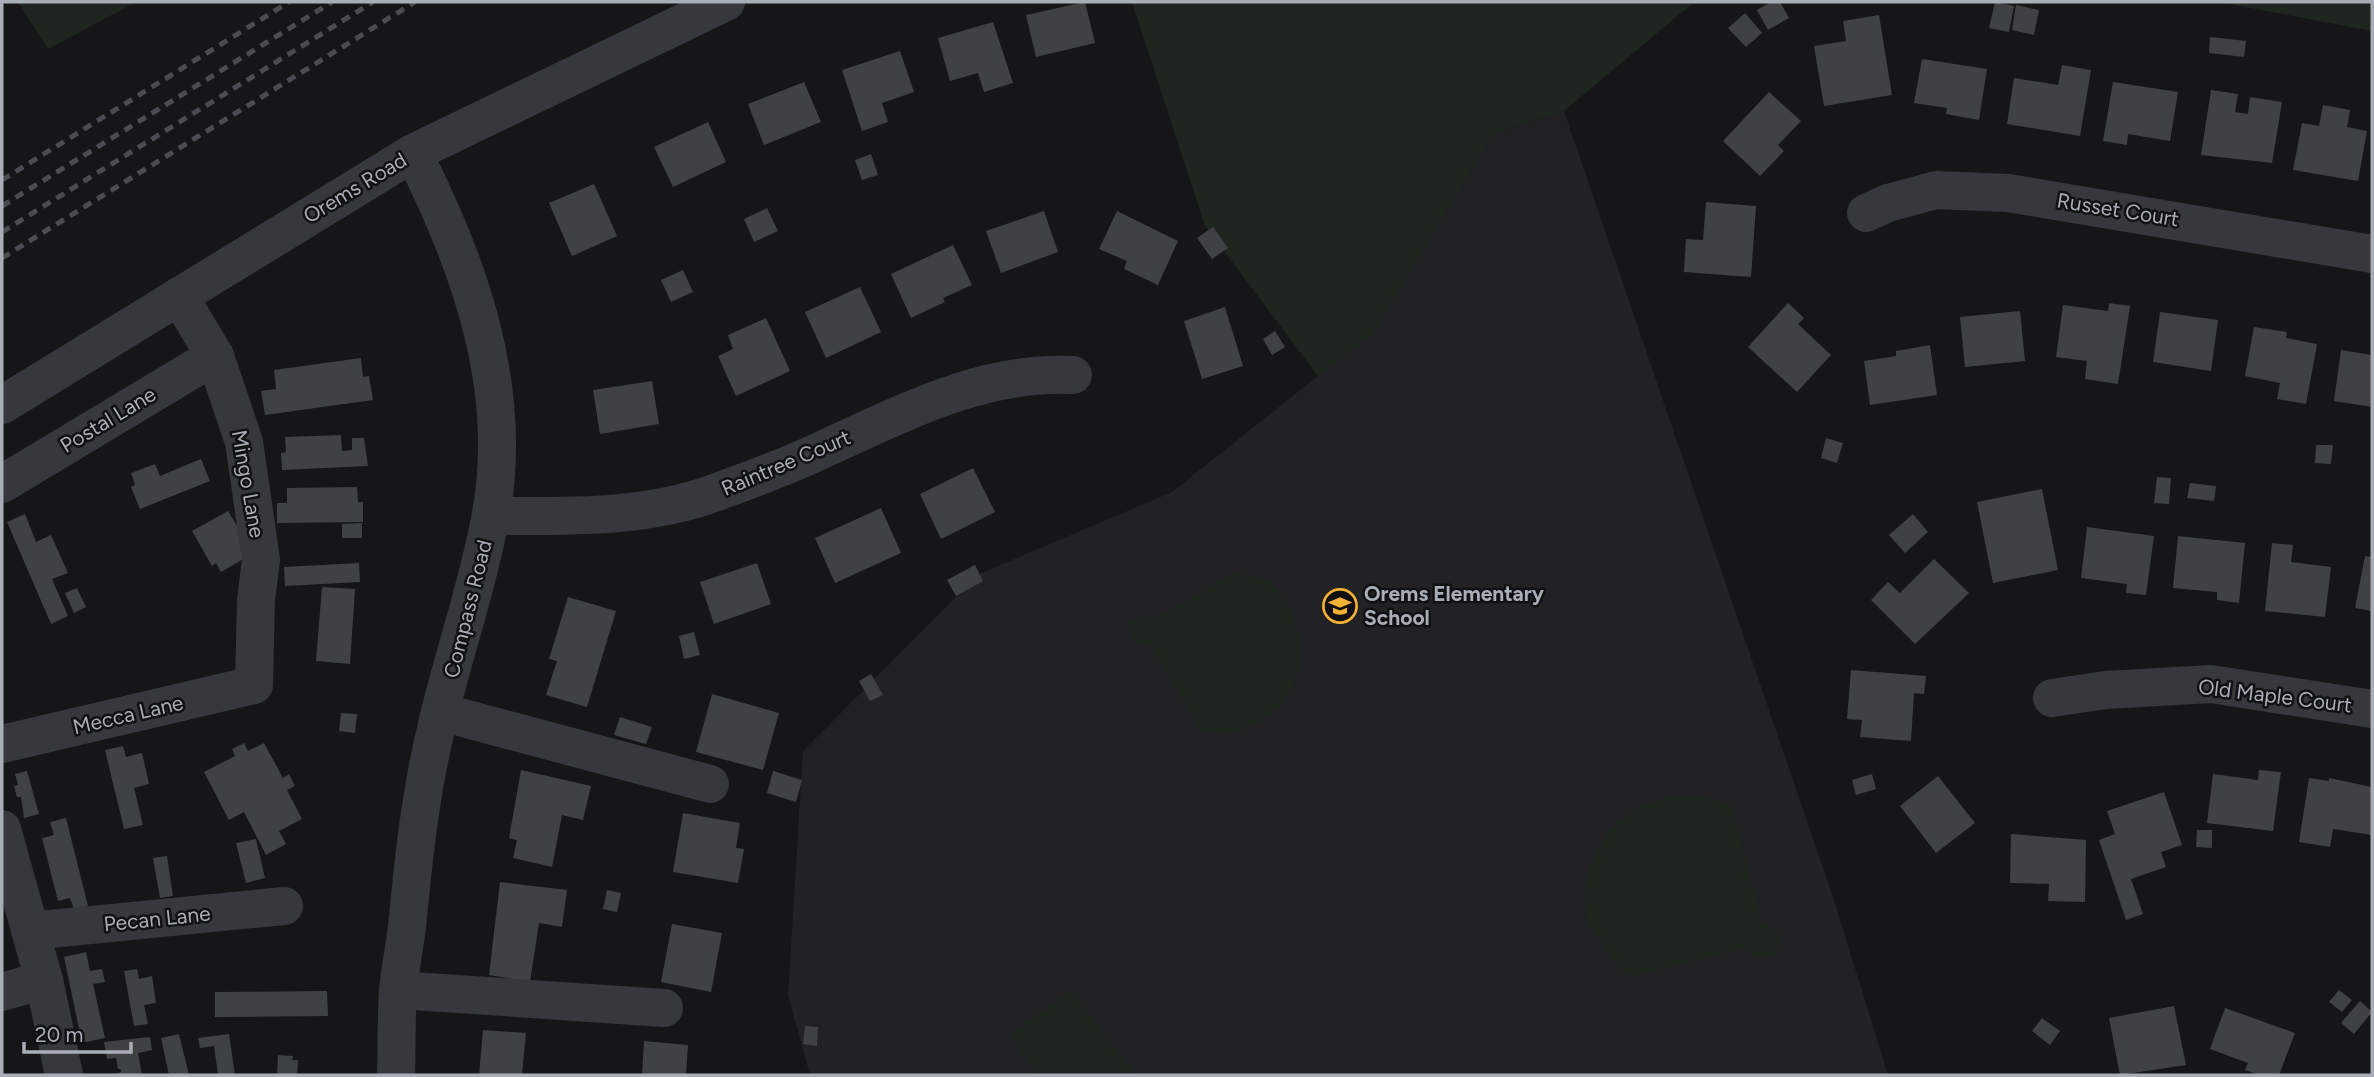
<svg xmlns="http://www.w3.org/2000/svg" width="2374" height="1077" viewBox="0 0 2374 1077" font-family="Figtree,sans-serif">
  <rect width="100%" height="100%" fill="#161618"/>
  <path fill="#222225" d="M 1564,111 L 1834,900 L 1888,1075 L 810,1075 L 788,995 L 803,751 L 979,574 L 1172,492 L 1372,333 L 1493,134 Z"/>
  <g fill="#1e261f">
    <path d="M 18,2 L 136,2 L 48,49 Z"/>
    <path d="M 1132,2 L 1694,2 L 1564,111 L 1493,134 L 1373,333 L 1318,376 L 1205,226 Z"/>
    <path d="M 2219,2 L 2372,2 L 2372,31 Z"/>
    <path d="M 1232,574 C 1240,575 1250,575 1259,577 C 1272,581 1282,595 1288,607 C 1317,663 1290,723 1226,734 C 1218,736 1208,731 1200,729 L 1151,647 L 1138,643 L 1126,625 L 1141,615 L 1159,617 Z"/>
    <path d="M 1671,796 L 1707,798 L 1731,805 L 1762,921 L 1778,933 L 1778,948 L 1771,956 L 1757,959 L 1744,948 L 1631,976 L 1620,970 L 1588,922 L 1584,896 L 1591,865 L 1609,831 L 1637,807 Z"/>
    <path d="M 1070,991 L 1136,1075 L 1038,1075 L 1010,1035 Z"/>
  </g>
  <g fill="#404145">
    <path d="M 1085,2 L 1095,43 L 1036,57 L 1026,15 Z"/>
    <path d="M 1771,2 L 1780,2 L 1789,18 L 1768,30 L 1757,10 Z"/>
    <path d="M 1995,2 L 2014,6 L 2009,32 L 1989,28 Z"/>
    <path d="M 2016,5 L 2039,10 L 2034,35 L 2012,30 Z"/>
    <path d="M 1745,13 L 1762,33 L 1746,47 L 1728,28 Z"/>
    <path d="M 1879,15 L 1892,95 L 1824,106 L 1814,46 L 1846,41 L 1843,21 Z"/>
    <path d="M 993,22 L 1013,83 L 984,92 L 978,73 L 950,81 L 938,38 Z"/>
    <path d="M 2210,37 L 2246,41 L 2244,57 L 2209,53 Z"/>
    <path d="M 900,51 L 914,92 L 882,103 L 888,122 L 862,131 L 842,70 Z"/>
    <path d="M 1922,59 L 1987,69 L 1979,120 L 1946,114 L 1947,108 L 1914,103 Z"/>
    <path d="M 2062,65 L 2091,70 L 2080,136 L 2007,124 L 2014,78 L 2058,85 Z"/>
    <path d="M 804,82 L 821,122 L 764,145 L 748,104 Z"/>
    <path d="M 2113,82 L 2178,92 L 2170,141 L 2128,134 L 2127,145 L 2103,141 Z"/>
    <path d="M 2211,90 L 2238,94 L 2235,112 L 2248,114 L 2250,97 L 2282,102 L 2272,163 L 2201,155 Z"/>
    <path d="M 1769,92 L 1801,121 L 1778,145 L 1784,151 L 1760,176 L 1723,141 Z"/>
    <path d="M 2323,105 L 2350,110 L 2347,127 L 2367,131 L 2358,181 L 2293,170 L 2302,123 L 2319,126 Z"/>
    <path d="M 708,122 L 726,162 L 673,187 L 654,147 Z"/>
    <path d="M 871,154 L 878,175 L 862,180 L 855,160 Z"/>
    <path d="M 594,184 L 617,236 L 572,256 L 549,203 Z"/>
    <path d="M 1706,202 L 1756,206 L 1751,277 L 1684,272 L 1686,239 L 1703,240 Z"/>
    <path d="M 767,208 L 778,231 L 754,242 L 744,219 Z"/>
    <path d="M 1044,211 L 1058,252 L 1001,273 L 986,231 Z"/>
    <path d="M 1117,211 L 1178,241 L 1158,285 L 1124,269 L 1127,261 L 1099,249 Z"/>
    <path d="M 1213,227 L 1228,248 L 1212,259 L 1197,238 Z"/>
    <path d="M 953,245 L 972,285 L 943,298 L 945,302 L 911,318 L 891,274 Z"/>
    <path d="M 683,270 L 693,292 L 671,302 L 661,280 Z"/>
    <path d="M 860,287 L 881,332 L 826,358 L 805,312 Z"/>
    <path d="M 1788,303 L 1804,318 L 1798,324 L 1831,355 L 1797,392 L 1748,347 Z"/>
    <path d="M 2109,303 L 2130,306 L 2118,384 L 2085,379 L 2087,361 L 2056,357 L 2063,305 L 2108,311 Z"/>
    <path d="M 1225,307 L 1243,366 L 1202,379 L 1184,321 Z"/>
    <path d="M 2020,311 L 2025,361 L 1965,367 L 1960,317 Z"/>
    <path d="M 2160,312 L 2218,320 L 2211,371 L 2153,362 Z"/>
    <path d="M 766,318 L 790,371 L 736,396 L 718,356 L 733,349 L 728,335 Z"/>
    <path d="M 2254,327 L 2287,332 L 2286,338 L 2317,344 L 2306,404 L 2277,399 L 2280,383 L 2245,376 Z"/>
    <path d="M 1275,331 L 1285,347 L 1272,355 L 1263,339 Z"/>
    <path d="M 1930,345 L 1937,395 L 1870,405 L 1864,361 L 1896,356 L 1896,351 Z"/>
    <path d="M 2341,350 L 2372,355 L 2372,407 L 2334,401 Z"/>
    <path d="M 361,358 L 363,377 L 369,376 L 373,400 L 265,415 L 261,391 L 276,389 L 274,370 Z"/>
    <path d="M 652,381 L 659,424 L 600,434 L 593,390 Z"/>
    <path d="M 341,435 L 342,451 L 352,450 L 352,438 L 364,438 L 368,466 L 282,470 L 281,453 L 286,452 L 285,437 Z"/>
    <path d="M 1826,438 L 1843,443 L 1837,463 L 1821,458 Z"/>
    <path d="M 2316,445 L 2333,445 L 2331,464 L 2315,463 Z"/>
    <path d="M 201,459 L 210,481 L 140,509 L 131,487 L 135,485 L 131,473 L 155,464 L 160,476 Z"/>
    <path d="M 973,468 L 995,512 L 941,539 L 920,494 Z"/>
    <path d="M 2157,477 L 2171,478 L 2169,504 L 2154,503 Z"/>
    <path d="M 2190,483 L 2216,486 L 2214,501 L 2187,498 Z"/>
    <path d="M 357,487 L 358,502 L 363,502 L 363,522 L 277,523 L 277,503 L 287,503 L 287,488 Z"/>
    <path d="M 2042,489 L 2058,570 L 1993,583 L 1977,502 Z"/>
    <path d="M 881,508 L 901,553 L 835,583 L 815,538 Z"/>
    <path d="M 228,511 L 249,546 L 245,558 L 221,572 L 216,563 L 212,566 L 192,531 Z"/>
    <path d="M 25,514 L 36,542 L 51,535 L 68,573 L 52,579 L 68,616 L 51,624 L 7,522 Z"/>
    <path d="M 1913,514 L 1928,532 L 1905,553 L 1889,535 Z"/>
    <path d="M 362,523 L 362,538 L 342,538 L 342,524 Z"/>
    <path d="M 2087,527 L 2154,536 L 2146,595 L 2126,593 L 2127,584 L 2081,578 Z"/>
    <path d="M 2178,536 L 2245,543 L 2239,603 L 2217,600 L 2217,592 L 2173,588 Z"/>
    <path d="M 2272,543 L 2293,545 L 2291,562 L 2331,567 L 2325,617 L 2265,611 Z"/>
    <path d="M 2365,556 L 2372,557 L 2372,611 L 2355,608 Z"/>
    <path d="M 1934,559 L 1969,593 L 1915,644 L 1871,600 L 1888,582 L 1900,593 Z"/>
    <path d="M 359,563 L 360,582 L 285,586 L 284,567 Z"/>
    <path d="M 757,563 L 771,604 L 714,624 L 700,582 Z"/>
    <path d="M 975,565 L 983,581 L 956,596 L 947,580 Z"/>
    <path d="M 322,587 L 355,589 L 350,664 L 316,661 Z"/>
    <path d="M 77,588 L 86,607 L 74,613 L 65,593 Z"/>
    <path d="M 568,597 L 616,611 L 587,707 L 546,695 L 557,661 L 549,659 Z"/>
    <path d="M 694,632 L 700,655 L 684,659 L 679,636 Z"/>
    <path d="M 1851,670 L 1926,676 L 1924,694 L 1914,693 L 1911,741 L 1860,737 L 1862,720 L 1847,719 Z"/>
    <path d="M 871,674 L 883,695 L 870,701 L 859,681 Z"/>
    <path d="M 712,694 L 779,713 L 763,770 L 696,752 Z"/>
    <path d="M 341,713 L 357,714 L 355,733 L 339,731 Z"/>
    <path d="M 620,717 L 652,727 L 646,744 L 614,735 Z"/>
    <path d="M 244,743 L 248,751 L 264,743 L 283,778 L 289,774 L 295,786 L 287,790 L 302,819 L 279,831 L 286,844 L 266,855 L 244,812 L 229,820 L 204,772 L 235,756 L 232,749 Z"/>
    <path d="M 123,746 L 126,757 L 142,753 L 149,784 L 134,788 L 143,825 L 124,829 L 105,750 Z"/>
    <path d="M 521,770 L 591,786 L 583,820 L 562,815 L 552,867 L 513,858 L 517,840 L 509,838 Z"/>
    <path d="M 2259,770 L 2281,772 L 2273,831 L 2207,823 L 2213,774 L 2258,780 Z"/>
    <path d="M 27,771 L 39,814 L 24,818 L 21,797 L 17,797 L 14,786 L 18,785 L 15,774 Z"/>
    <path d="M 773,771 L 802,780 L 796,802 L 767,793 Z"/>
    <path d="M 1872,774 L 1876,789 L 1856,795 L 1852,780 Z"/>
    <path d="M 1938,776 L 1975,823 L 1936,853 L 1900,806 Z"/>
    <path d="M 2309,778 L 2329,781 L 2329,778 L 2372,787 L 2372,835 L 2333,829 L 2330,847 L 2299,842 Z"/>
    <path d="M 2164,792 L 2182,845 L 2161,852 L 2166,867 L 2131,879 L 2143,914 L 2126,920 L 2099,840 L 2115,834 L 2107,811 Z"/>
    <path d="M 683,813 L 740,823 L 736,848 L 744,849 L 738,883 L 673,872 Z"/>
    <path d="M 66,818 L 88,906 L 74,909 L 70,898 L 58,901 L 42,838 L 54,835 L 50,822 Z"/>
    <path d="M 2197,830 L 2212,830 L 2212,848 L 2196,847 Z"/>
    <path d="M 2011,834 L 2086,840 L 2085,902 L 2048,901 L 2049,884 L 2010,883 Z"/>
    <path d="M 256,839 L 265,878 L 246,883 L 236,843 Z"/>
    <path d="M 167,856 L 173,896 L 160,898 L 153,858 Z"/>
    <path d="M 500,882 L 567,890 L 562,927 L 539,923 L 530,982 L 489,975 Z"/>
    <path d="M 607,890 L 621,893 L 617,912 L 603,909 Z"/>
    <path d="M 672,924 L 722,933 L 711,992 L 661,982 Z"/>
    <path d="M 86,952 L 90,971 L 102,969 L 105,982 L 93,984 L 105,1038 L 82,1043 L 64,957 Z"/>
    <path d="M 137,969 L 139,979 L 152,976 L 156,1003 L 144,1005 L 148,1024 L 134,1026 L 124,971 Z"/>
    <path d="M 2339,990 L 2352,1000 L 2342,1012 L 2329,1002 Z"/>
    <path d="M 327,991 L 328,1016 L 215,1017 L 215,992 Z"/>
    <path d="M 2360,1001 L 2372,1012 L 2354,1034 L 2341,1023 Z"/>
    <path d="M 2174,1006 L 2186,1065 L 2120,1075 L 2109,1018 Z"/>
    <path d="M 2225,1008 L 2295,1033 L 2279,1075 L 2259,1075 L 2245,1070 L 2248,1063 L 2210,1049 Z"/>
    <path d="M 2042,1018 L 2060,1031 L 2050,1045 L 2032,1031 Z"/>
    <path d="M 805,1026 L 818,1027 L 817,1046 L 803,1044 Z"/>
    <path d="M 483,1030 L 526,1033 L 522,1075 L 479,1075 Z"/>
    <path d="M 179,1034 L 189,1075 L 169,1075 L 161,1038 Z"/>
    <path d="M 229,1034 L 235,1075 L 218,1075 L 214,1046 L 200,1048 L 198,1038 Z"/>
    <path d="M 150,1037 L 152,1050 L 138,1053 L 142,1075 L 111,1075 L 121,1072 L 121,1069 L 118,1069 L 116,1058 L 107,1059 L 104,1042 Z"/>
    <path d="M 644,1041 L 688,1045 L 686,1075 L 642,1075 Z"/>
    <path d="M 278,1055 L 293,1056 L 292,1060 L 298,1060 L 297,1075 L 277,1075 Z"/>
  </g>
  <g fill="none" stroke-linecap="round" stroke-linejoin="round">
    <g stroke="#37383d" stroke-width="38">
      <path d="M 1866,213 L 1888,203 L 1936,190 L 2008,193 L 2372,254"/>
      <path d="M 2,405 L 413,153 L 726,2"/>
      <path d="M 2,484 L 215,356"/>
      <path d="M 491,516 C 567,516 645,519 717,492 C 753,479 791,465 826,448 C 906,412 982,371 1073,375"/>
      <path d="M 2052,698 L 2106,690 L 2211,684 L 2372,709"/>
      <path d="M 441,712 L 710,784"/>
      <path d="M 2,744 L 254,685 L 256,600 L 261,560 L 244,442 L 215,356 L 179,296"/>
      <path d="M 2,829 L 44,980 L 64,1075"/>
      <path d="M 30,931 L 284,906"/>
      <path d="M 398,990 L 664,1008"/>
      <path d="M 2,992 L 44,980"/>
      <path d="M 396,1075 C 397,1047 396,1019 398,991 C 400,966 406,942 408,917 C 414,854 421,791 436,729 C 452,658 477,590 490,519 C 515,391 470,265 413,153"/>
    </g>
    <g stroke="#4a4c52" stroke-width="5" stroke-dasharray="9 7" stroke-linecap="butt">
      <path d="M 2,180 L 289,2"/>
      <path d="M 2,206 L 332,2"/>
      <path d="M 2,232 L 373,2"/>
      <path d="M 2,258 L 415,2"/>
    </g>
  </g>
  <defs>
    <g id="school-ring" transform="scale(1.75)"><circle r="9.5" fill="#111113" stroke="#f2b134" stroke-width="1.5"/><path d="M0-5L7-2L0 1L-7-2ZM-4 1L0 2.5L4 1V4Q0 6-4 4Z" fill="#f2b134"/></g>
  </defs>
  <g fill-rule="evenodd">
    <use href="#school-ring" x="1340" y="606"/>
  </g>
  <g text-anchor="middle" stroke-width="5" stroke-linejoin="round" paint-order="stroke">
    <g font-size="21" fill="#a8adb8" stroke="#111113">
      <text transform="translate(355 188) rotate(-31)" y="7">Orems Road</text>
      <text transform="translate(2118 210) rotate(9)" y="7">Russet Court</text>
      <text transform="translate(108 420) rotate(-31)" y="7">Postal Lane</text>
      <text transform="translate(786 463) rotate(-23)" y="7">Raintree Court</text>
      <text transform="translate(248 484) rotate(80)" y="7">Mingo Lane</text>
      <text transform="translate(468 609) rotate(-76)" y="7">Compass Road</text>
      <text transform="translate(2275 696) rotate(7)" y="7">Old Maple Court</text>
      <text transform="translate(128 715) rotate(-13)" y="7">Mecca Lane</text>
      <text transform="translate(157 919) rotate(-6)" y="7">Pecan Lane</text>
    </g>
    <g font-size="21" font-weight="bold" fill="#a8adb8" stroke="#111113" text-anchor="start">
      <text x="1364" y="601">Orems Elementary<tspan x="1364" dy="24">School</tspan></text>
    </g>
  </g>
  <rect width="2374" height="1077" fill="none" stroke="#a8adb8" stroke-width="7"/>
  <path d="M24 1042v10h107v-10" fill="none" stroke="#a8adb8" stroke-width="3.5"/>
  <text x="35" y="1042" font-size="21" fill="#a8adb8" stroke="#111113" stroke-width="5" paint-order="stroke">20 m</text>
</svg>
